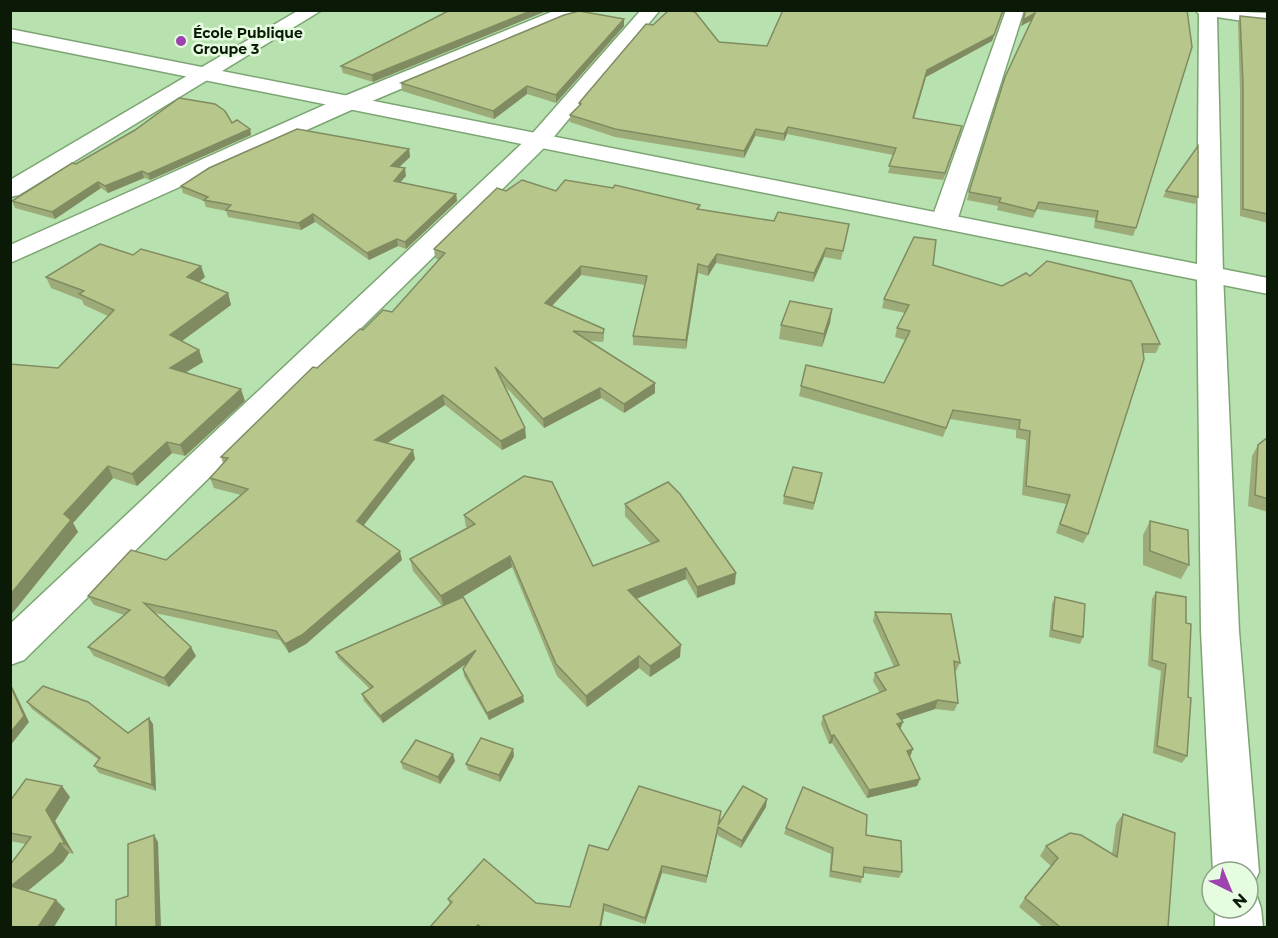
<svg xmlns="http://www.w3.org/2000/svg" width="1278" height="938" viewBox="0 0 1278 938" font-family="Montserrat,sans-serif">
  <rect width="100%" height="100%" fill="#b7e1ae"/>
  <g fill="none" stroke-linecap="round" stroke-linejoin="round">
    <g stroke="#7ca473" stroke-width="3">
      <g id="minor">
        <path d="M 299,10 L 322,10 L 19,195 L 10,197 L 10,180 Z"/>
        <path d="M 556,10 L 587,10 L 585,14 L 564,20 L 358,107 L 10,263 L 10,245 L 342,97 Z"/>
        <path d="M 641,10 L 660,10 L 547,145 L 24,660 L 10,665 L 10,624 L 531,135 Z"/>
        <path d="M 1006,10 L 1024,10 L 957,221 L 953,226 L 944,229 L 935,226 L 931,221 Z"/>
        <path d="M 1195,10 L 1268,13 L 1268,25 L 1217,17 L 1223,274 L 1239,631 L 1259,872 L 1252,888 L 1249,889 L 1255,891 L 1261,908 L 1263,928 L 1215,928 L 1215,908 L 1248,908 L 1248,872 L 1213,872 L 1201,631 L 1197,274 L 1199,14 Z"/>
      </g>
    </g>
    <g stroke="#7ca473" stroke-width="3">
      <path id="tertiary" d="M 10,29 L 1268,278 L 1268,294 L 10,41 Z"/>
    </g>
    <use href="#minor" fill="#fff" fill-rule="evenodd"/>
    <use href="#tertiary" fill="#fff" fill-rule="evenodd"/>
  </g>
  <g fill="#9dab78">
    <path d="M 450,10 L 373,82 L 343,73 L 341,66 Z"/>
    <path d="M 783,10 L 1004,10 L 992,41 L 926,77 L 914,118 L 962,126 L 943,180 L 888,173 L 893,155 L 787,134 L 784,141 L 755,136 L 744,158 L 615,137 L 570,122 L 570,115 L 579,106 L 579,103 L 719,42 L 767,46 Z"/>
    <path d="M 1026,10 L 1187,10 L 1136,228 L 1133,236 L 1094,228 L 1095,218 L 1037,209 L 1033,218 L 997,210 L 998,206 L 967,200 L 969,192 L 1032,20 L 1021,26 Z"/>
    <path d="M 1247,10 L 1268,10 L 1268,13 Z"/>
    <path d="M 1240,16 L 1268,19 L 1268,223 L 1240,216 L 1240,90 L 1238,22 Z"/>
    <path d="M 624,26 L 556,103 L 527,94 L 494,119 L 402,91 L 401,83 Z"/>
    <path d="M 232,123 L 250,129 L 251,135 L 150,180 L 144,178 L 108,193 L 101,188 L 55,219 L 15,208 L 12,201 L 76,164 Z"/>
    <path d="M 409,149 L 410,157 L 399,167 L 406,176 L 400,182 L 456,194 L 457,201 L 406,249 L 398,246 L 369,260 L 315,222 L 301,230 L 228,217 L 226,211 L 206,207 L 204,201 L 183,193 L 181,186 Z"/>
    <path d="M 506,191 L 556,191 L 700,205 L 699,209 L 774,221 L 849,224 L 841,260 L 824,257 L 813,282 L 716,263 L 708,276 L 698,273 L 686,349 L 633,345 L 633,336 L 645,285 L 581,275 L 552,306 L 604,329 L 604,338 L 603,342 L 590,341 L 655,383 L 655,393 L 624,413 L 601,398 L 544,428 L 503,384 L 525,428 L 526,438 L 502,450 L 445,405 L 387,443 L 415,459 L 364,525 L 402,560 L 306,644 L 289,653 L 280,640 L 155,613 L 196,656 L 169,687 L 94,656 L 88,647 L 124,615 L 94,605 L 88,596 L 166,560 L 241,495 L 214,488 L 210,478 L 223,463 L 221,457 L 317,368 L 363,330 L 392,312 L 439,260 L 435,258 L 434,249 Z"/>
    <path d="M 1166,191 L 1198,197 L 1195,204 L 1163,197 Z"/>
    <path d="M 133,255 L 205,277 L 199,282 L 228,293 L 231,305 L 182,341 L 199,350 L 203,362 L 186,372 L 245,401 L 185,456 L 172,453 L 137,486 L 113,478 L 73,523 L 78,532 L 10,616 L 58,368 L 108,316 L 84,305 L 82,300 L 51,288 L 46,277 Z"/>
    <path d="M 933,265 L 1160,344 L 1156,353 L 1143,353 L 1088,534 L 1083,543 L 1056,533 L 1066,504 L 1022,495 L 1026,440 L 1016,438 L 1016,430 L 950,419 L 943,437 L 799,396 L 801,386 L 884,383 L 905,340 L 895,337 L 897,328 L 905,313 L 882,308 L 884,299 Z"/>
    <path d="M 832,309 L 830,323 L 822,347 L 779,339 L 781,325 Z"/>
    <path d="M 1268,437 L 1268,512 L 1248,506 L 1252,456 L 1258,445 Z"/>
    <path d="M 821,480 L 813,510 L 783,504 L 784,496 Z"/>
    <path d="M 625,504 L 735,584 L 697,598 L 686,579 L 636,599 L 680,657 L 650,677 L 639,668 L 587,707 L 557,676 L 512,567 L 460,598 L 523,696 L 524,702 L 489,720 L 464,676 L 463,669 L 466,664 L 383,723 L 364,701 L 362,694 L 370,689 L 338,658 L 336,652 L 442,606 L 413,571 L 410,559 L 468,528 L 466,527 L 464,515 L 593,566 L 651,544 L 625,516 Z"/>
    <path d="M 1150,521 L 1189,565 L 1181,579 L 1143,565 L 1143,535 Z"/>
    <path d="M 1156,592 L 1188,697 L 1187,756 L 1182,763 L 1153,753 L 1161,671 L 1148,666 L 1152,599 Z"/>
    <path d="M 1055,597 L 1083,637 L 1080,644 L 1049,637 L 1052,604 Z"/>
    <path d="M 875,612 L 960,663 L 956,671 L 955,670 L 958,703 L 954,711 L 935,709 L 901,720 L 900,730 L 910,757 L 920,779 L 917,786 L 867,798 L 832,743 L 829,744 L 821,724 L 823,716 L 880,693 L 873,681 L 875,673 L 894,667 L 873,621 Z"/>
    <path d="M 27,702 L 128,733 L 153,724 L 156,791 L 99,773 L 94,766 L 99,760 L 32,709 Z"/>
    <path d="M 513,749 L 514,756 L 500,782 L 468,770 L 466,764 Z"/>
    <path d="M 455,761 L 440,784 L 403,769 L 401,762 Z"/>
    <path d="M 70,797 L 55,821 L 74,854 L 69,853 L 63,862 L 28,891 L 65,909 L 10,927 L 26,844 L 10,841 L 10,801 Z"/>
    <path d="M 766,807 L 741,848 L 717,835 L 706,883 L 662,873 L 645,924 L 604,911 L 601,927 L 430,927 L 450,905 L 448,899 L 536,903 L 570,907 L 608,850 L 721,818 L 719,823 Z"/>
    <path d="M 1123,814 L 1168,927 L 1043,927 L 1019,907 L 1025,898 L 1051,866 L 1040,856 L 1046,846 L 1112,854 L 1116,824 Z"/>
    <path d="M 786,828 L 866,835 L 902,872 L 899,878 L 863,873 L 861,883 L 829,877 L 831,854 L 784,834 Z"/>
  </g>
  <g fill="#808b61">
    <path d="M 533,10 L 549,10 L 373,82 L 372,75 Z"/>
    <path d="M 1003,10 L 1004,10 L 992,41 L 926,77 L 912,125 L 927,70 Z"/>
    <path d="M 1035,13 L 1034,19 L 1021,26 L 1023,20 Z"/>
    <path d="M 624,19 L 624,26 L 556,103 L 556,95 Z"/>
    <path d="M 527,86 L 527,94 L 494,119 L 493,111 Z"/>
    <path d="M 962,126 L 960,133 L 943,180 L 945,173 Z"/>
    <path d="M 788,127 L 787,134 L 784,141 L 784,134 Z"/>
    <path d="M 250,129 L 251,135 L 150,180 L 148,174 Z"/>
    <path d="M 756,129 L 755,136 L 744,158 L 744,151 Z"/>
    <path d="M 409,149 L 410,157 L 393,173 L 391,166 Z"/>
    <path d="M 405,168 L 406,176 L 395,188 L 394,181 Z"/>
    <path d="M 142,171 L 144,178 L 108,193 L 105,186 Z"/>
    <path d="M 98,182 L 101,188 L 55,219 L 52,212 Z"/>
    <path d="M 456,194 L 457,201 L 406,249 L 405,242 Z"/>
    <path d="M 313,214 L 315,222 L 301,230 L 299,223 Z"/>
    <path d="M 397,239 L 398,246 L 369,260 L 367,253 Z"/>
    <path d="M 826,248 L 824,257 L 813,282 L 814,273 Z"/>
    <path d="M 717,254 L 716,263 L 708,276 L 708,267 Z"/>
    <path d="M 698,264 L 698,273 L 686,349 L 686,340 Z"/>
    <path d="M 201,266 L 205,277 L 191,288 L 187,277 Z"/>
    <path d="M 581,266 L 581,275 L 546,312 L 545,303 Z"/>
    <path d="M 228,293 L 231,305 L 175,346 L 170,335 Z"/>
    <path d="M 832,309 L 830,323 L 822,347 L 824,334 Z"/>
    <path d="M 199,350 L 203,362 L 175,379 L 170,368 Z"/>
    <path d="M 655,383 L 655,393 L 624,413 L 624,404 Z"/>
    <path d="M 600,388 L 601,398 L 544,428 L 543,419 Z"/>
    <path d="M 241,389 L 245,401 L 185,456 L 180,445 Z"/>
    <path d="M 443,395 L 445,405 L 377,450 L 375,440 Z"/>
    <path d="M 525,428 L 526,438 L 502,450 L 501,441 Z"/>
    <path d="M 167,442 L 172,453 L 137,486 L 132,474 Z"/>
    <path d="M 413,450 L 415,459 L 360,530 L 357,521 Z"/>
    <path d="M 108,466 L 113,478 L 73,523 L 78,532 L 10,616 L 10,595 L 64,514 Z"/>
    <path d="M 400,551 L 402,560 L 306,644 L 289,653 L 285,644 Z"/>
    <path d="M 510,556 L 512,567 L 444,608 L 441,596 Z"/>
    <path d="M 686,568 L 686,579 L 628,602 L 628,590 Z"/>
    <path d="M 736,573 L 735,584 L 697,598 L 697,587 Z"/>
    <path d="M 681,645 L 680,657 L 650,677 L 650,666 Z"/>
    <path d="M 191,647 L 196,656 L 169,687 L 164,678 Z"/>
    <path d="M 476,650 L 477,656 L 383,723 L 380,716 Z"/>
    <path d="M 639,656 L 639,668 L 587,707 L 586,696 Z"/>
    <path d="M 10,682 L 29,722 L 10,746 Z"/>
    <path d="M 523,696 L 524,702 L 489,720 L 487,713 Z"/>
    <path d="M 938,700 L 935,709 L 895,722 L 897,714 Z"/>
    <path d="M 149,718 L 153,724 L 156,791 L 152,785 Z"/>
    <path d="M 903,722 L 900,730 L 897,724 Z"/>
    <path d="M 834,735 L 832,743 L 829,744 L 831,736 Z"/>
    <path d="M 513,749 L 514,756 L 500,782 L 499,775 Z"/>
    <path d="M 913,749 L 910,757 L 904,759 L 907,751 Z"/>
    <path d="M 453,754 L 455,761 L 440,784 L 438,777 Z"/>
    <path d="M 920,779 L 917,786 L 867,798 L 869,790 Z"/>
    <path d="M 62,786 L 70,797 L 55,821 L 74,854 L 65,844 L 46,810 Z"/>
    <path d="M 767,799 L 766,807 L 741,848 L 742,841 Z"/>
    <path d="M 718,827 L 717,835 L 706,883 L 707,876 Z"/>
    <path d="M 154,835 L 158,842 L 161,927 L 156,927 Z"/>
    <path d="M 60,843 L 69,853 L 63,862 L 21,896 L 11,886 Z"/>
    <path d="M 662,866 L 662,873 L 645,924 L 645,918 Z"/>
    <path d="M 56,900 L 65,909 L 54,927 L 38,927 Z"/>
    <path d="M 604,904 L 604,911 L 601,927 L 600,927 Z"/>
  </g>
  <g fill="#b7c78b" stroke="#808b61" stroke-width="1.5">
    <path d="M 450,10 L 533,10 L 372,75 L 341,66 Z"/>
    <path d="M 669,10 L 686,10 L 695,12 L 719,42 L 767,46 L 783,10 L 1003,10 L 994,35 L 927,70 L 913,118 L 962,126 L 945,173 L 889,166 L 896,148 L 788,127 L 784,134 L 756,129 L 744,151 L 615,129 L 570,115 L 581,104 L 579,103 L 646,24 L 653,25 Z"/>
    <path d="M 1026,10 L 1187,10 L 1192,47 L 1136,228 L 1096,221 L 1098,211 L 1039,202 L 1035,211 L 999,202 L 1001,198 L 969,192 L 1005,77 L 1035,13 L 1023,20 Z"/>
    <path d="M 579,11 L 624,19 L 556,95 L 527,86 L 493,111 L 401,83 L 564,15 Z"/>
    <path d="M 1240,16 L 1268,19 L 1268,214 L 1243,209 L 1243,83 Z"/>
    <path d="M 179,98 L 215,104 L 225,111 L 232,123 L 237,120 L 250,129 L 148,174 L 142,171 L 105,186 L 98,182 L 52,212 L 12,201 L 72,163 L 76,164 L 135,130 Z"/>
    <path d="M 297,129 L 409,149 L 391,166 L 405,168 L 394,181 L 456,194 L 405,242 L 397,239 L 367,253 L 313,214 L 299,223 L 226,210 L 231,205 L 204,200 L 208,197 L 181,186 L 209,168 Z"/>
    <path d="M 1198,146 L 1198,197 L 1166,191 Z"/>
    <path d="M 522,180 L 556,191 L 565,180 L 613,188 L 615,185 L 700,205 L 697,209 L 774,221 L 778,212 L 849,224 L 843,251 L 826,248 L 814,273 L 717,254 L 708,267 L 698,264 L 686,340 L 633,336 L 647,276 L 581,266 L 545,303 L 604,329 L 603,333 L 573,331 L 655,383 L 624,404 L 600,388 L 543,419 L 495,367 L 525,428 L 501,441 L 443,395 L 375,440 L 413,450 L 357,521 L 400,551 L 302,635 L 285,644 L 276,631 L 144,603 L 191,647 L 164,678 L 88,647 L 130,610 L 88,596 L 131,550 L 166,560 L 248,489 L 210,478 L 228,458 L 221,457 L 313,367 L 317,368 L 360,329 L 363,330 L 383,310 L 392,312 L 445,253 L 434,249 L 497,188 L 506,191 Z"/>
    <path d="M 914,237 L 936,240 L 933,265 L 1002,286 L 1026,273 L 1030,276 L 1047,261 L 1131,281 L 1160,344 L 1142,344 L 1144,359 L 1088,534 L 1060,524 L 1070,495 L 1026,486 L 1030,431 L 1019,429 L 1020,420 L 953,410 L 946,428 L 801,386 L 806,365 L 884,383 L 910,331 L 897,328 L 909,305 L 884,299 Z"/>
    <path d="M 100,244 L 133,255 L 141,249 L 201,266 L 187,277 L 228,293 L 170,335 L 199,350 L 170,368 L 241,389 L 180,445 L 167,442 L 132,474 L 108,466 L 64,514 L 71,520 L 10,595 L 10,364 L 58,368 L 114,310 L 79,294 L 84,291 L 46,277 Z"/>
    <path d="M 790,301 L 832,309 L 824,334 L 781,325 Z"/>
    <path d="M 1268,437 L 1268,499 L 1255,495 L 1258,445 Z"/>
    <path d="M 793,467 L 822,473 L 814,503 L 784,496 Z"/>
    <path d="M 524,476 L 552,482 L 593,566 L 659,541 L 625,504 L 668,482 L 680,494 L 736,573 L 697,587 L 686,568 L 628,590 L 681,645 L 650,666 L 639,656 L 586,696 L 556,664 L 510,556 L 441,596 L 410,559 L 475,524 L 464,515 Z"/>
    <path d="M 1150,521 L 1188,530 L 1189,565 L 1150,551 Z"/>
    <path d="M 1156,592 L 1186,597 L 1186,623 L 1191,624 L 1188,697 L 1191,698 L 1187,756 L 1157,746 L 1166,664 L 1152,660 Z"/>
    <path d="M 463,597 L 523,696 L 487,713 L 463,669 L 476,650 L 380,716 L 362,694 L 373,687 L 336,652 Z"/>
    <path d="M 1055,597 L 1085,604 L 1083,637 L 1052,630 Z"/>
    <path d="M 875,612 L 951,614 L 960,663 L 954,661 L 958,703 L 938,700 L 897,714 L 903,722 L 897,724 L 913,749 L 907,751 L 920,779 L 869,790 L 834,735 L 831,736 L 823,716 L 886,690 L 875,673 L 899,665 Z"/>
    <path d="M 10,685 L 24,716 L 10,733 Z"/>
    <path d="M 43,686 L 88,702 L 128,733 L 149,718 L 152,785 L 94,766 L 100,758 L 27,702 Z"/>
    <path d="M 481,738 L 513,749 L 499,775 L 466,764 Z"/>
    <path d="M 416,740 L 453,754 L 438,777 L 401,762 Z"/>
    <path d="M 26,779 L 62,786 L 46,810 L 65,844 L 60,843 L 54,852 L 11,886 L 56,900 L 38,927 L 10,927 L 10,865 L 31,837 L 10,833 L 10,801 Z"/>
    <path d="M 639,786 L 721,811 L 718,825 L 743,786 L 767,799 L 742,841 L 718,827 L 707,876 L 662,866 L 645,918 L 604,904 L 600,927 L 481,927 L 478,925 L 476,927 L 430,927 L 452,902 L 448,899 L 484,859 L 536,903 L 570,907 L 589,845 L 608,850 Z"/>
    <path d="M 803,787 L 867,815 L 866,835 L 901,841 L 902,872 L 864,867 L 863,877 L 831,871 L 833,848 L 786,828 Z"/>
    <path d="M 1123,814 L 1175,833 L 1168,927 L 1060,927 L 1025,898 L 1058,858 L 1046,846 L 1070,833 L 1081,835 L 1117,857 Z"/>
    <path d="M 154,835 L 156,927 L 116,927 L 116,900 L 128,896 L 128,844 Z"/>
  </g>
  <circle fill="#9c43af" stroke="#e6fce1" stroke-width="2" cx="181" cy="41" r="6"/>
  <g text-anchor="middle" stroke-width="5" stroke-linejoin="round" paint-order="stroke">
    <g font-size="14" font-weight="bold" fill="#0a1a07" stroke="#e6fce1" text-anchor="start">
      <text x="193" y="38">École Publique<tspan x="193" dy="16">Groupe 3</tspan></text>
    </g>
  </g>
  <rect width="1278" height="938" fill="none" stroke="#0a1a07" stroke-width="24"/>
  <g transform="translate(1230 890) rotate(137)"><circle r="28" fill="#e6fce1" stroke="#8ea28a" stroke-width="1.5"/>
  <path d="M0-4.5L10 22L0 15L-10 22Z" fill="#9c43af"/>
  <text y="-9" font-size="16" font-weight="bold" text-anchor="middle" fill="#0a1a07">N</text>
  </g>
</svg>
